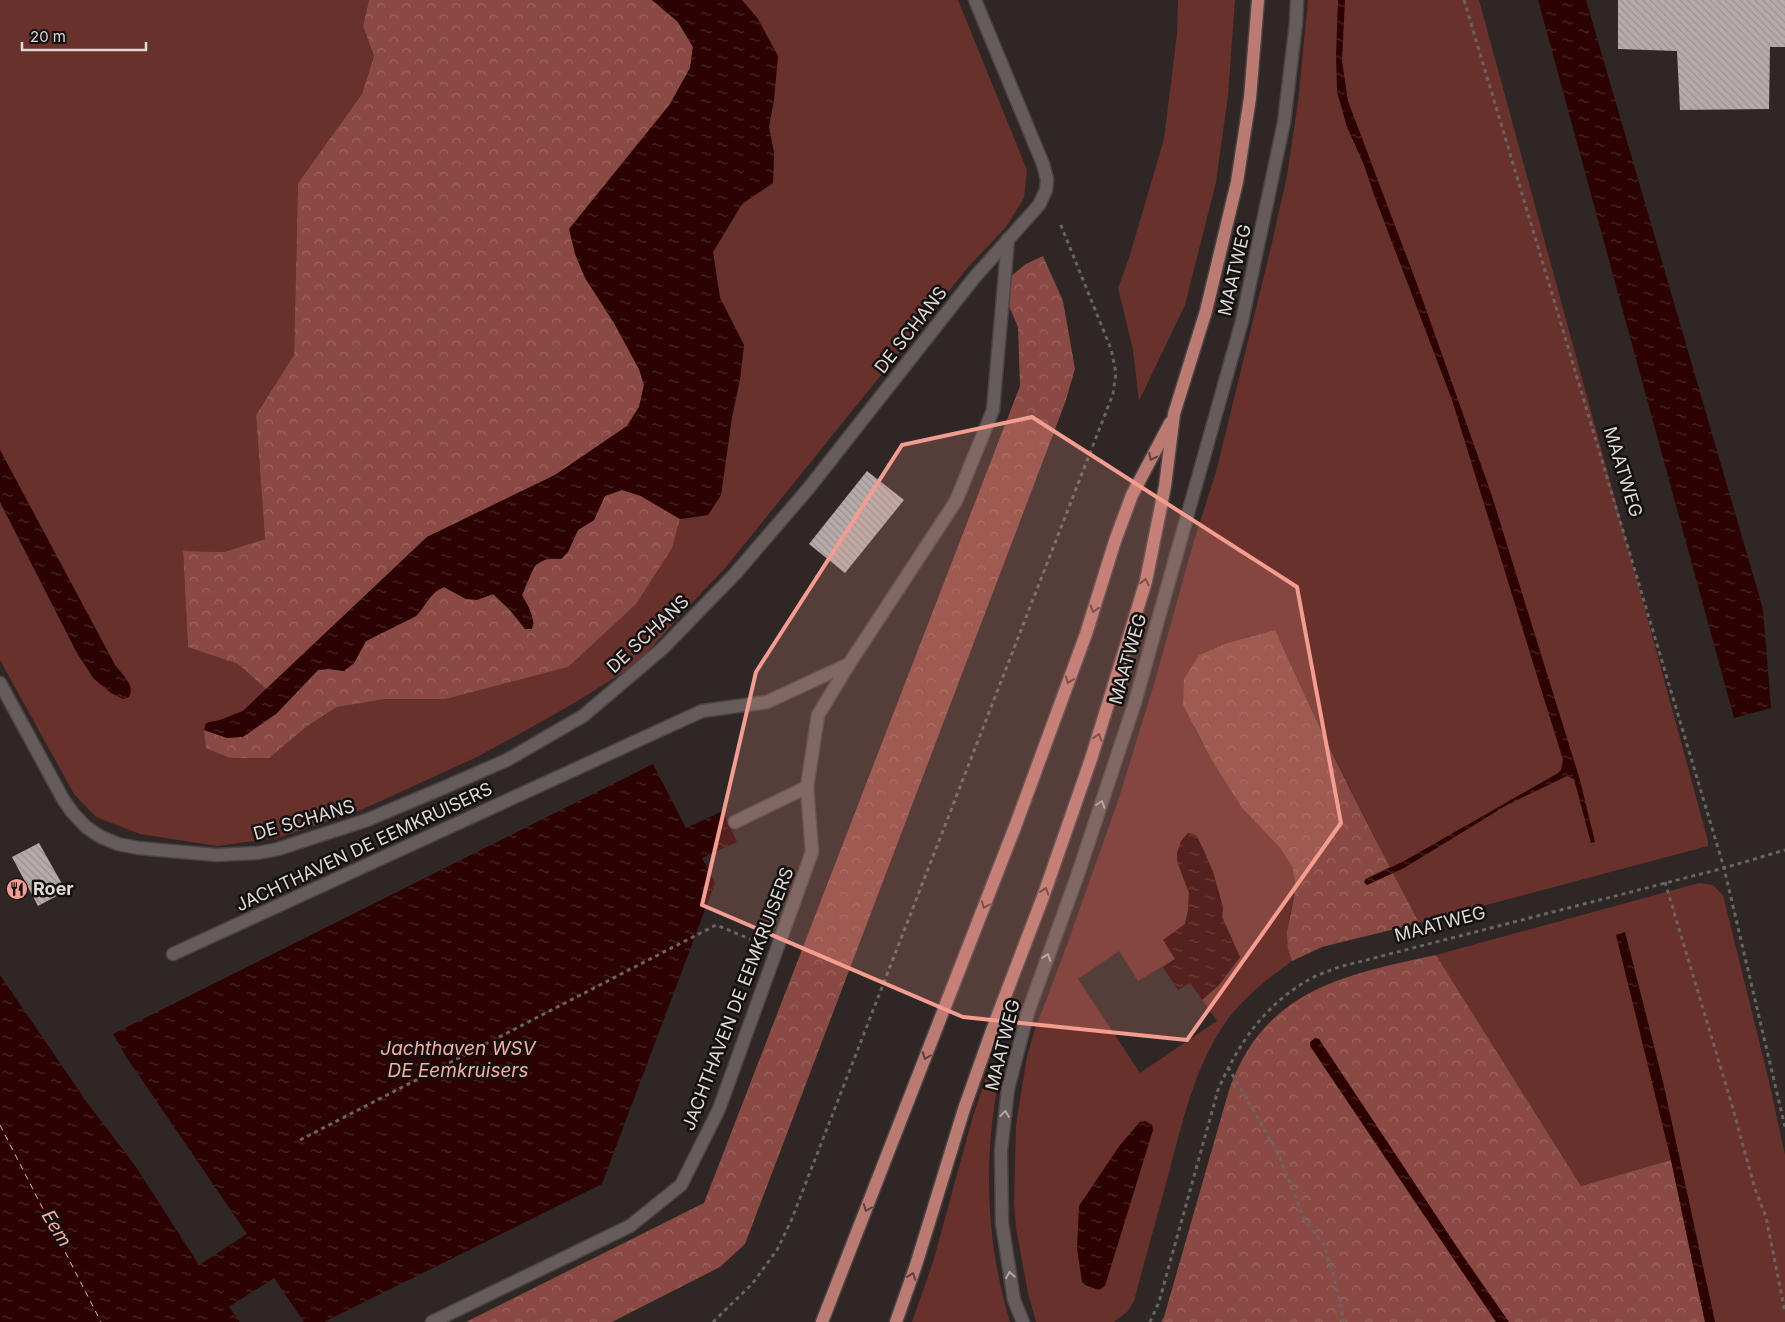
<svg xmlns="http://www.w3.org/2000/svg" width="1785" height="1322" viewBox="0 0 1785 1322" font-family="Inter,sans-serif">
  <defs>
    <pattern id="forest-crowns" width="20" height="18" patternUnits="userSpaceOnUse" patternTransform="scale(1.25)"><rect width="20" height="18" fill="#8a4a43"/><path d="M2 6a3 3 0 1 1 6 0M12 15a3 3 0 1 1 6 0" fill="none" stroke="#9a645e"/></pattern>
    <pattern id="water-ripples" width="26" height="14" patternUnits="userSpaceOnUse" patternTransform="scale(1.25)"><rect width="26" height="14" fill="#2c0302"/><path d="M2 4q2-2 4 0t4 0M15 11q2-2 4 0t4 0" fill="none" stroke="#4a2726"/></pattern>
    <pattern id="building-back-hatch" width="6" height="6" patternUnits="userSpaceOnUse" patternTransform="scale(1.25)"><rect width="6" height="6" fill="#b5acaa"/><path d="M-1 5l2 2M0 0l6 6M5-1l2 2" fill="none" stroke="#989190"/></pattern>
  </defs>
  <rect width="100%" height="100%" fill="#2e2725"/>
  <g fill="#69312b" fill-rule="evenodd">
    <path d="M 0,0 L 369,0 L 363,26 L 374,56 L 362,94 L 298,183 L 294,355 L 256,415 L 265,539 L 224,552 L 183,551 L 188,646 L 238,664 L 266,689 L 243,711 L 220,720 L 206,723 L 306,727 L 337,707 L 386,699 L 446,699 L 568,667 L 672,548 L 680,519 L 708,515 L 721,495 L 732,417 L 740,379 L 744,345 L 720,298 L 713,252 L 742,204 L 773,182 L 774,153 L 768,127 L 774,100 L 758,19 L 742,0 L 958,0 L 1027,170 L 1024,198 L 1006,227 L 969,266 L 726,567 L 687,608 L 638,663 L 576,702 L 532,727 L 477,757 L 361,810 L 277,838 L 217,846 L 140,834 L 96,817 L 74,794 L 0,660 L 0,502 L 77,653 L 94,679 L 125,677 L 115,665 L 0,450 Z"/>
    <path d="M 1178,0 L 1235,0 L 1228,96 L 1216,182 L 1185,305 L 1139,401 L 1133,350 L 1118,288 L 1129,258 L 1164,139 L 1177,34 Z"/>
    <path d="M 1308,0 L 1479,0 L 1708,841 L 1708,846 L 1419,923 C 1368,826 1320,730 1275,630 L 1227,643 L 1199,655 L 1194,728 L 1211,759 L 1242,808 L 1280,848 L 1292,866 L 1295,881 L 1294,897 L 1289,918 L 1288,950 L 1292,961 C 1267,979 1243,998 1225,1023 C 1196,1065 1184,1116 1171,1165 C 1159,1210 1146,1256 1134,1301 L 1128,1311 L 1114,1322 L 1036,1322 L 1028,1293 L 1016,1228 L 1014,1203 L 1016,1125 L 1027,1056 L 1034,1032 L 1064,953 L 1118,801 L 1155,681 L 1193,544 L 1216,472 L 1271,247 L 1287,176 L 1298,102 ZM 1188,833 L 1194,834 L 1203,848 L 1213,872 L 1223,907 L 1222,917 L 1240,957 L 1219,985 L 1202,1000 L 1217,1021 L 1140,1073 L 1078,979 L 1119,951 L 1138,981 L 1175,959 L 1174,934 L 1185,924 L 1188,910 L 1189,893 L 1177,861 L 1177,853 Z"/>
    <path d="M 1699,883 L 1713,885 L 1723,895 L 1768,1077 L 1785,1155 L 1785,1322 L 1715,1322 L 1663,1082 L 1625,932 L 1647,1059 L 1671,1160 L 1581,1186 L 1436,955 Z"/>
    <path d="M 987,1075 L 999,1078 C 983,1160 986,1242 1010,1322 L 912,1322 L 933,1262 L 973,1116 Z"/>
  </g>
  <g fill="url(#forest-crowns)">
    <path d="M 369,0 L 652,0 L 678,22 L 693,47 L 690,68 L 670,104 L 614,323 L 639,369 L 644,385 L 639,407 L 627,426 L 555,475 L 427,537 L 266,689 L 238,664 L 188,647 L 183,551 L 224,552 L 265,539 L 256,415 L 294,355 L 298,183 L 362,94 L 374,56 L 363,26 Z"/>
    <path d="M 1043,256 L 1063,301 L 1075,369 L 1065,403 L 745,1244 L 720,1267 L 612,1322 L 466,1322 L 704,1203 L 1020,386 L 1018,327 L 1000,285 L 1026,264 Z"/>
    <path d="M 622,490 L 641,496 L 680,519 L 672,548 L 636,604 L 568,667 L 446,699 L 386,699 L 337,707 L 306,727 L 269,758 L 230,758 L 206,748 L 204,730 L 227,738 L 276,714 L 318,670 L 328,669 L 344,671 L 354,663 L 366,641 L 416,616 C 427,605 429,593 444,587 C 466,599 468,603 493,594 L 510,610 L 525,629 L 534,624 L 528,606 L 522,595 C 532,572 532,556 561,559 L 568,551 L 578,530 L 594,520 L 604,496 Z"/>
    <path d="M 1275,630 C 1311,710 1349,790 1390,867 L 1365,879 L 1367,885 L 1393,873 L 1419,923 L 1322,947 L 1292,961 L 1288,950 L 1287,932 L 1294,897 L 1295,881 L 1292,866 L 1280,848 L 1242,808 L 1211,759 L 1183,705 L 1184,679 L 1199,655 L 1227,643 Z"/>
    <path d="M 1436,955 L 1581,1186 L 1671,1160 L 1705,1322 L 1161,1322 L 1164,1317 L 1229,1090 C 1264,990 1343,975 1436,955 Z"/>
  </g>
  <g fill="url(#water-ripples)">
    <path d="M 652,0 L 742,0 L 758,19 L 778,56 L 774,100 L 769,127 L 774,153 L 773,183 L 742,204 L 713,252 L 720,298 L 744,345 L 740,379 L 732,417 L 721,495 L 708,515 L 680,519 L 641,496 L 622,490 L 605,496 L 594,520 L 578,530 L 568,552 L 561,559 L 548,558 L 535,565 L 522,595 C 527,604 536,618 532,629 L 525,629 L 510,610 L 493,594 L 477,600 L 466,599 L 444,587 C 429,593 427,605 416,616 L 366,641 L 354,663 L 344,671 L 328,669 L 318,670 L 276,714 L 243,737 L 227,738 L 204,730 L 206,723 L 220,720 L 243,711 L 427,537 L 555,475 L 627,426 L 639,407 L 644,385 L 639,369 L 614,323 L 585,278 L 575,254 L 569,229 L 670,104 L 690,68 L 693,47 L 678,22 Z"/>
    <path d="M 1338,0 L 1345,0 L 1342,61 L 1348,101 L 1417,284 L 1491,493 L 1580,780 L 1595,842 L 1591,843 L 1574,779 L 1567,776 L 1507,805 L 1404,868 L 1367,885 L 1364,882 L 1365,880 L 1404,861 L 1558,773 L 1561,770 L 1563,760 L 1452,400 L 1374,195 L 1364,165 L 1347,127 L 1337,92 L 1336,55 Z"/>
    <path d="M 1538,0 L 1586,0 L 1763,609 L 1771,708 L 1734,718 Z"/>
    <path d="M 0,450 L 115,665 C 122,675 136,685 129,697 L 123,699 L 111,693 L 94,679 L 77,653 L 0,502 Z"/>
    <path d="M 653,764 L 686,828 L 723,811 L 737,842 L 702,858 L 715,883 L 602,1184 L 324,1322 L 304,1322 L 274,1278 L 229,1307 L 240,1322 L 0,1322 L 0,975 L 86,1101 L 136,1167 L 199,1265 L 247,1234 L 127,1058 L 113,1034 Z"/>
    <path d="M 1188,833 L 1197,836 L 1213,872 L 1223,907 L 1222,917 L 1240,957 L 1219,985 L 1202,1000 L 1190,983 L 1178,990 L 1163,967 L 1175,959 L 1163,940 L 1185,924 L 1188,911 L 1189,893 L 1177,861 L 1177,853 L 1181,841 Z"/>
    <path d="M 1625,932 L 1663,1082 L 1715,1322 L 1705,1322 L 1671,1160 L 1616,935 Z"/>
    <path d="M 1315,1038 L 1319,1039 L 1463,1256 L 1509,1322 L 1496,1322 L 1310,1046 L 1310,1042 Z"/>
    <path d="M 1145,1121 L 1152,1125 L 1153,1130 L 1105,1286 L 1099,1290 L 1085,1285 L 1082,1282 L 1077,1248 L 1079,1206 L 1120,1145 L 1140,1122 Z"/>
  </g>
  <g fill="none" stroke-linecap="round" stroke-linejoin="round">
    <path stroke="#faaca1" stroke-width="1" stroke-dasharray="6 5" stroke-linecap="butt" d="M 0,1125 L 101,1322"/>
  </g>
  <g fill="url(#building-back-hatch)">
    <path d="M 1618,0 L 1785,0 L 1785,47 L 1770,47 L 1769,109 L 1680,110 L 1677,51 L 1618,49 Z"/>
    <path d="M 867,471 L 904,500 L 845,573 L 809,544 Z"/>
    <path d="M 39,843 L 66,891 L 38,906 L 12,857 Z"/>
  </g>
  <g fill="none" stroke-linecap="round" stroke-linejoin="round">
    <g stroke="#4a4443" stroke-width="15">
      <g id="minor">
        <path d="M 0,683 L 63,799 L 72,812 L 86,827 L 101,837 L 118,844 L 138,848 L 216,855 L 258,853 L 278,849 L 367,820 L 443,788 L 507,760 L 583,716 L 662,649 L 735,574 L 808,489 L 974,278 L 1039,205 L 1046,190 L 1047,179 L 1043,164 L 975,0"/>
        <path d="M 735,822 L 807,787"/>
        <path d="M 173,954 L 702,711 L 767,702 L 849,664 L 956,501 L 993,410 L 1008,239"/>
        <path d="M 432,1322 L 630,1226 L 681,1185 L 719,1109 L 812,852 L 807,787 L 818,715 L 849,664"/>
        <path d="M 1023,1322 L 1014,1300 L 1002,1223 L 1001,1150 L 1008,1089 L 1028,1012 L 1078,874 L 1135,702 L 1242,321 L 1284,122 L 1296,23 L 1297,0"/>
      </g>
    </g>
    <g stroke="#4a4443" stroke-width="15">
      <g id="major">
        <path d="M 822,1322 L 1015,827 L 1086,634 L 1115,541 L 1132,495 L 1170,423"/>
        <path d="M 896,1322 L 916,1265 L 964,1109 L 991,1033 L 1043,897 L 1091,759 L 1146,581 L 1165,486 L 1174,414 L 1206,311 L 1237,182 L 1250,98 L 1258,0"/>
      </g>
    </g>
    <g stroke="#696361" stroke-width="3" stroke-dasharray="4 4" stroke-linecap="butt">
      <path d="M 1464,0 L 1724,868 L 1785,1127"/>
      <path d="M 1665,882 L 1731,1102 L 1755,1189 L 1766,1217 L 1785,1312"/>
      <path d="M 1228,1067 L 1278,1153 L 1305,1221 L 1324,1245 L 1334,1277 L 1344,1322"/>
      <path d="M 300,1140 L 716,925 L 750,939"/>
      <path d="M 713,1322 L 752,1284 L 777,1250 L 791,1221 L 1113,394 L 1116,373 L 1111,349 L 1060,223"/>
      <path d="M 1150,1322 L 1159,1302 L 1218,1090 C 1238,1044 1265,1004 1310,979 C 1319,974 1329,971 1339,967 L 1724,868 L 1785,850"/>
    </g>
    <use href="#minor" stroke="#655c5b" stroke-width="12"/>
    <use href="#major" stroke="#bb7a72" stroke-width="12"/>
  </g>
  <defs><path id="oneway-chevron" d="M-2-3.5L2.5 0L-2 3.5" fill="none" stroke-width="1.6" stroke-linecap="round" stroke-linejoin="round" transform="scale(1.25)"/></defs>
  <g stroke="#5f403c">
    <use href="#oneway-chevron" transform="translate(1152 457) rotate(117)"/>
    <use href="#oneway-chevron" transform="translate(1145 582) rotate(-76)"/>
    <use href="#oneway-chevron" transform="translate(1094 609) rotate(107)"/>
    <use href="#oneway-chevron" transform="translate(1069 680) rotate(110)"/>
    <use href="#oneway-chevron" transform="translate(1098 737) rotate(-73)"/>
    <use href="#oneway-chevron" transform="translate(1045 891) rotate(-71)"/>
    <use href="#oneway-chevron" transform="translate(985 905) rotate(111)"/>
    <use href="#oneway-chevron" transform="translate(926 1056) rotate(111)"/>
    <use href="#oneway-chevron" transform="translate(867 1208) rotate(111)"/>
    <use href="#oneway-chevron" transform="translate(912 1276) rotate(-71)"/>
  </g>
  <g stroke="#aea8a7">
    <use href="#oneway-chevron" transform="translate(1101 804) rotate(-72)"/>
    <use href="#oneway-chevron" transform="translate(1047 957) rotate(-70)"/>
    <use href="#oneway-chevron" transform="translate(1005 1114) rotate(-83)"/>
    <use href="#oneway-chevron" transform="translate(1010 1275) rotate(-99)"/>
  </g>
  <path fill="#f59c91" fill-opacity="0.2" stroke="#f59c91" stroke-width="4" stroke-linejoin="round" d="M 1032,417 L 1297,587 L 1341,823 L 1187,1040 L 963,1017 L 702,905 L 756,672 L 902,445 Z"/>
  <defs>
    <g id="restaurant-disc" transform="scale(1.125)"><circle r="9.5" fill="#f59c91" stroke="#141010"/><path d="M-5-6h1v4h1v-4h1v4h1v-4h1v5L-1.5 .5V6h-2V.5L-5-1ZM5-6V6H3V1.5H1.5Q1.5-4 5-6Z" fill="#111"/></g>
  </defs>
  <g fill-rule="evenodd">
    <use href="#restaurant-disc" x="17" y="889"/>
  </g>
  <g text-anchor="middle" stroke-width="5" stroke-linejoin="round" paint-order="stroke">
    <g font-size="18" fill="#dfdad9" stroke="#141010">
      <text transform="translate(1235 270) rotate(-77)" y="6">MAATWEG</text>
      <text transform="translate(911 330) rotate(-52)" y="6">DE SCHANS</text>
      <text transform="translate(1623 472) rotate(73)" y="6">MAATWEG</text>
      <text transform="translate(648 634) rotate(-43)" y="6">DE SCHANS</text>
      <text transform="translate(1128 659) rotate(-74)" y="6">MAATWEG</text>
      <text transform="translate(304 820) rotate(-16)" y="6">DE SCHANS</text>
      <text transform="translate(364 847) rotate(-25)" y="6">JACHTHAVEN DE EEMKRUISERS</text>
      <text transform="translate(1440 924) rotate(-15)" y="6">MAATWEG</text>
      <text transform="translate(738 999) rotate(-69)" y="6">JACHTHAVEN DE EEMKRUISERS</text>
      <text transform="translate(1003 1045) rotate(-76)" y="6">MAATWEG</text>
    </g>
    <g font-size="18" font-weight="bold" fill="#dfdad9" stroke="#141010" text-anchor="start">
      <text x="33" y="895">Roer</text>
    </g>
    <g font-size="19" font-style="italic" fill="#faaca1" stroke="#141010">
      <text x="458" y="1055">Jachthaven WSV<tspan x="458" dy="22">DE Eemkruisers</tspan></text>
      <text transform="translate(57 1228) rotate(59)" y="7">Eem</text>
    </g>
  </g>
  <path d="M22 42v8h124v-8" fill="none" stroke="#dfdad9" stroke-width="2.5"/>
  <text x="30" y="42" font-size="15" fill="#dfdad9" stroke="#141010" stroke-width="4" paint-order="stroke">20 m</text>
</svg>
